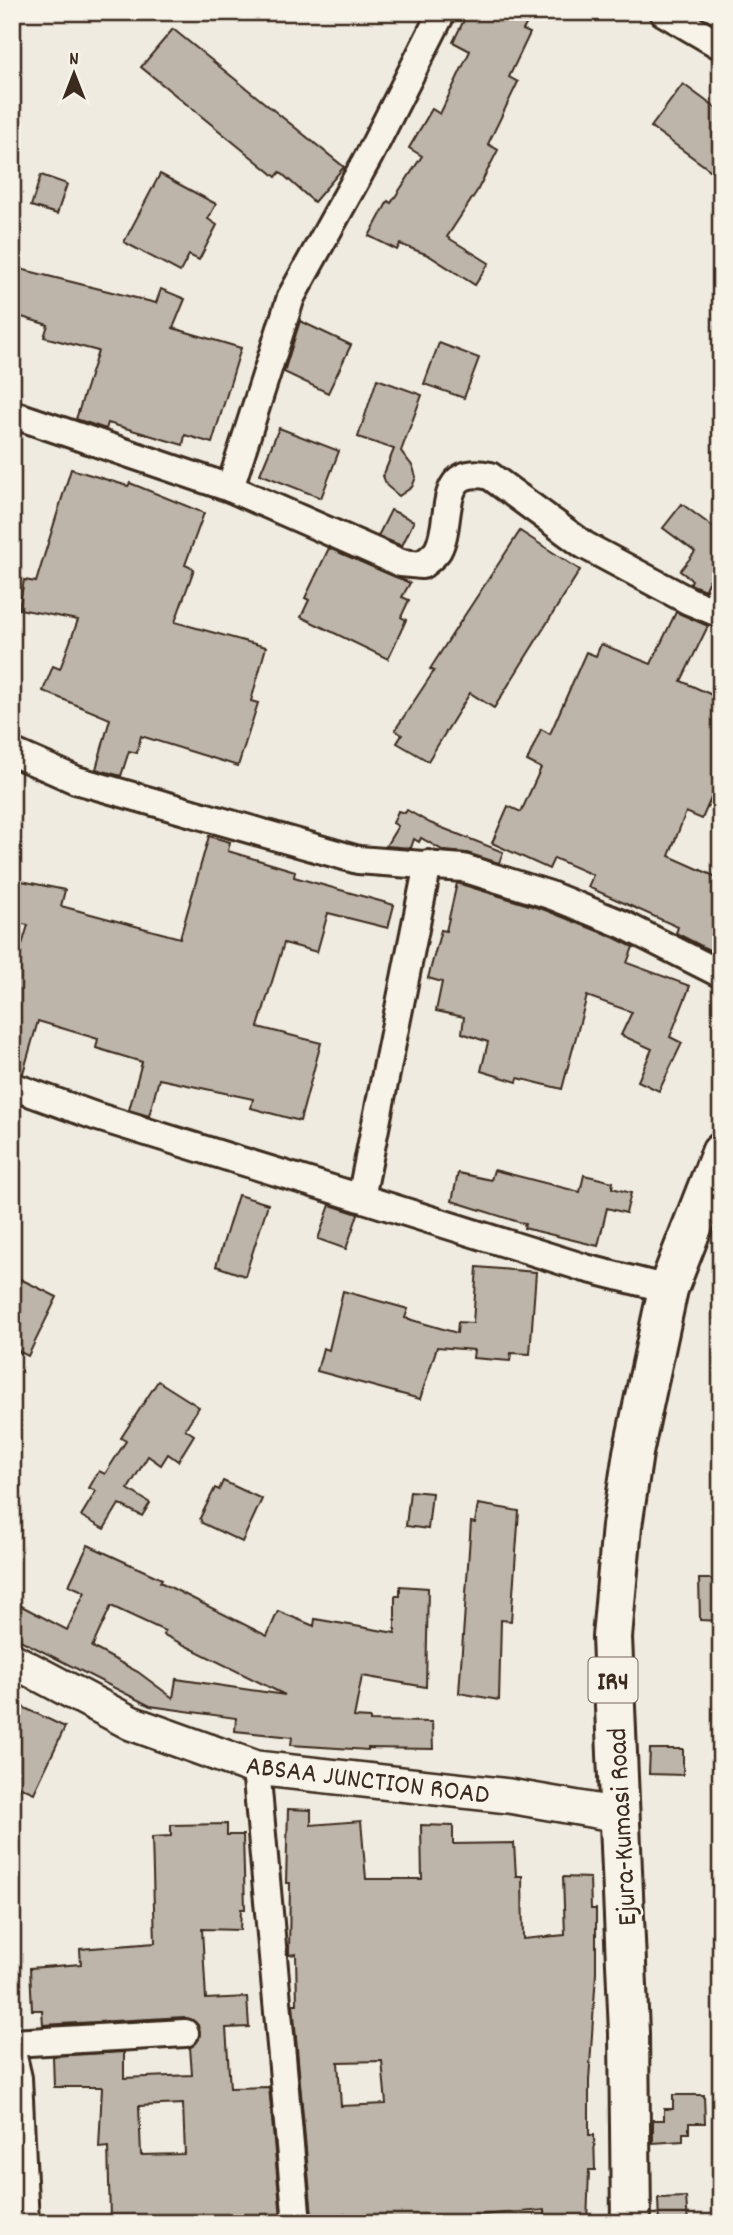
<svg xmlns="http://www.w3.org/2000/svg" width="733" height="2235" viewBox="0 0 733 2235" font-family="Dekko,sans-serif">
  <rect width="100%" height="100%" fill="#efebe0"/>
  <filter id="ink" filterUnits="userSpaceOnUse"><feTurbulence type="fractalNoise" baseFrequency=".0143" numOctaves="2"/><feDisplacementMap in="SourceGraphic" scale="14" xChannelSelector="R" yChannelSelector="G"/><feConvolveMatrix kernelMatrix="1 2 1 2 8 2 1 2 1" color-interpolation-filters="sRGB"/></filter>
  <g filter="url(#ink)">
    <g fill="#bdb5aa" stroke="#3b2a1e" stroke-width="2" fill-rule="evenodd">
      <path d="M 468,12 L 533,12 L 523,30 L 530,33 L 509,77 L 518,82 L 488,144 L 498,150 L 477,191 L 447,237 L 489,263 L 475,285 L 428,255 L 400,244 L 397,250 L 369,236 L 388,201 L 391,203 L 422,156 L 409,148 L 432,109 L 440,114 L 470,51 L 453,42 Z"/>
      <path d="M 173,29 L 344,167 L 314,202 L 280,172 L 276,177 L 141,67 Z"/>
      <path d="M 683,84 L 721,112 L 721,178 L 651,127 Z"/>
      <path d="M 160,174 L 216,204 L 208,219 L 217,225 L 199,260 L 189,255 L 180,272 L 124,242 Z"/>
      <path d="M 41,175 L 67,184 L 57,214 L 31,206 Z"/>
      <path d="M 12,267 L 156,303 L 161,289 L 185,299 L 173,328 L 241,348 L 212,443 L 185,435 L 183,445 L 108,423 L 106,429 L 76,419 L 98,351 L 44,337 L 48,325 L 12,314 Z"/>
      <path d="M 300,321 L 351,345 L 328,393 L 284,372 Z"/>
      <path d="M 439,343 L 479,358 L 464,398 L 424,384 Z"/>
      <path d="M 377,379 L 422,395 L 401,451 L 413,467 L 416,477 L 412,487 L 399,496 L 387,486 L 383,476 L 394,449 L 358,437 Z"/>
      <path d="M 279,428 L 339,451 L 321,498 L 260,474 Z"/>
      <path d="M 71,469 L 128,486 L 130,483 L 204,513 L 185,565 L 194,569 L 175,622 L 266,647 L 251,701 L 258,703 L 238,766 L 141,736 L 137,753 L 129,751 L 121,776 L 96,769 L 110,719 L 43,691 L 53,666 L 60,669 L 78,620 L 19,609 L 24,580 L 36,582 Z"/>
      <path d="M 682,504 L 721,533 L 721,577 L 709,580 L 705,590 L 690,584 L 692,580 L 680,571 L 695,552 L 663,528 Z"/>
      <path d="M 391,510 L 414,521 L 402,546 L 378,536 Z"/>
      <path d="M 520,531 L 580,570 L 494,708 L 470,693 L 428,761 L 397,743 L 402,735 L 395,730 L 434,671 L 430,669 L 455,630 Z"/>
      <path d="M 329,548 L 410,583 L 402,597 L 409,600 L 401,617 L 406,620 L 388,659 L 301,617 L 309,600 L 305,598 Z"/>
      <path d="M 676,612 L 708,626 L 681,681 L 721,699 L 721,775 L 702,819 L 686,812 L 669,856 L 721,879 L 721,956 L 676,933 L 678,927 L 588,887 L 593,875 L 554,858 L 549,869 L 492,843 L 508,806 L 521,812 L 541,768 L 527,761 L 541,729 L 550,734 L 586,652 L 596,656 L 601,644 L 651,664 Z"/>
      <path d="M 407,810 L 430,823 L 503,852 L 499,863 L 467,853 L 444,851 L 421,838 L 419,842 L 414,839 L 411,848 L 386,846 L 398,826 L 393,823 L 398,811 L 405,813 Z"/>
      <path d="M 209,836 L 230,842 L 228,851 L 295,871 L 294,877 L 394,905 L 388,928 L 328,913 L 317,952 L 284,943 L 258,1027 L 321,1043 L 300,1121 L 251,1108 L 253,1099 L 159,1079 L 149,1116 L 129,1110 L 142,1062 L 96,1048 L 98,1039 L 38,1021 L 23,1073 L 12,1071 L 12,978 L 28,925 L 12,922 L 12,879 L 65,890 L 61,906 L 180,938 Z"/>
      <path d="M 457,883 L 545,910 L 615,938 L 633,947 L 627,963 L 690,986 L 670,1037 L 682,1043 L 659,1091 L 638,1081 L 652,1049 L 621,1035 L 632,1012 L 587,996 L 562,1089 L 518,1078 L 517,1082 L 481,1071 L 488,1042 L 462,1033 L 464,1017 L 436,1011 L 442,982 L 428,978 L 441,930 L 446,931 Z"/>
      <path d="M 494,1170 L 580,1192 L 584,1175 L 613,1182 L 612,1188 L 631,1193 L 626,1213 L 607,1208 L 598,1246 L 524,1228 L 525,1224 L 452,1201 L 458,1173 L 491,1180 Z"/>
      <path d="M 238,1195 L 268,1204 L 245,1276 L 216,1266 Z"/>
      <path d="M 330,1205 L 358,1214 L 346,1249 L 318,1239 Z"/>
      <path d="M 477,1267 L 536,1272 L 530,1354 L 511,1353 L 510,1361 L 473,1358 L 474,1350 L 437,1347 L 420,1399 L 317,1371 L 323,1348 L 329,1350 L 343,1291 L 408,1309 L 405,1318 L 457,1333 L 458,1322 L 473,1323 Z"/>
      <path d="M 12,1275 L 57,1297 L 28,1356 L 12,1348 Z"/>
      <path d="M 158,1381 L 199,1407 L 185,1429 L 194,1435 L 178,1461 L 168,1454 L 161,1465 L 148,1456 L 128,1489 L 150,1503 L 142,1516 L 119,1504 L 104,1529 L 81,1516 L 96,1491 L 89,1488 L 99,1471 L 105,1474 L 126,1441 L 121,1438 Z"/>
      <path d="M 223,1481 L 262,1499 L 242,1542 L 202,1523 L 200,1518 L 215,1488 L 219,1490 Z"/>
      <path d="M 410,1491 L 432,1493 L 428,1529 L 406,1526 Z"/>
      <path d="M 478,1504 L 519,1511 L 511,1621 L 501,1620 L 499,1700 L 459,1693 L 471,1522 L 475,1523 Z"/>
      <path d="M 88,1545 L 162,1579 L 160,1582 L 267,1636 L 278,1611 L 314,1626 L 315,1619 L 395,1633 L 395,1596 L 400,1596 L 400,1586 L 428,1588 L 426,1687 L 362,1676 L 354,1717 L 370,1718 L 370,1721 L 432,1722 L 433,1749 L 368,1748 L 368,1750 L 291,1745 L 292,1737 L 235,1731 L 236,1718 L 150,1706 L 12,1636 L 12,1601 L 67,1630 L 85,1592 L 69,1585 ZM 111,1606 L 165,1631 L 164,1635 L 285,1695 L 176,1679 L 173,1698 L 138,1672 L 92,1647 Z"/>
      <path d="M 699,1579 L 721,1579 L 721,1621 L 700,1620 Z"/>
      <path d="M 12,1702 L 65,1727 L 34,1793 L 12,1783 Z"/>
      <path d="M 650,1749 L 683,1749 L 683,1775 L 649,1774 Z"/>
      <path d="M 288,1809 L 311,1810 L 311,1825 L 361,1821 L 366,1879 L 422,1879 L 421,1825 L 453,1826 L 453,1844 L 514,1843 L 516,1876 L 522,1876 L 523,1939 L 565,1935 L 563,1877 L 590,1878 L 591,1909 L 596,1909 L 596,1973 L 589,2081 L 589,2135 L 594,2135 L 595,2170 L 589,2170 L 587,2223 L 545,2223 L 545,2210 L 428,2219 L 428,2223 L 316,2223 L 315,2216 L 312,2216 L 293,2004 L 297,2004 L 296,1954 L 289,1955 L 290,1883 L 286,1883 ZM 382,2061 L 386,2104 L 341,2106 L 338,2062 Z"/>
      <path d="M 227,1824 L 227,1835 L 243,1835 L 245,1909 L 241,1909 L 240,1930 L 202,1929 L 206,1999 L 247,1997 L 249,2027 L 226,2028 L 230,2088 L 269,2087 L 281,2218 L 127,2223 L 127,2216 L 110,2217 L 108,2147 L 99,2148 L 102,2087 L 54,2087 L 53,2056 L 124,2052 L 124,2078 L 192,2075 L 190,2047 L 199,2039 L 198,2025 L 184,2017 L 43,2025 L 42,2010 L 32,2010 L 30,1968 L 81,1964 L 80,1949 L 155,1943 L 152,1837 L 171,1836 L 171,1825 ZM 183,2104 L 185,2154 L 141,2155 L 139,2106 Z"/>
      <path d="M 673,2095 L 704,2095 L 705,2123 L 689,2123 L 689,2133 L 683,2133 L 683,2141 L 653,2143 L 653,2120 L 664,2120 L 664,2109 L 673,2109 Z"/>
      <path d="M 686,2197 L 688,2223 L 659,2223 L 658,2198 Z"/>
    </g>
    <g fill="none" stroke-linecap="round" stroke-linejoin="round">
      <g stroke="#3b2a1e" stroke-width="32">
        <g id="minor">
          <path d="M 663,12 L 721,46"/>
          <path d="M 12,414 L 230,488 L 401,563 L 422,565 C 427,561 435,555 438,550 C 454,520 435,464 490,476 L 584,545 L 689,601 L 721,614"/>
          <path d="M 230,488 L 291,297 L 369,156 L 442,12"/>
          <path d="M 720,592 L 721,593"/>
          <path d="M 12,752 L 76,780 L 358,860 L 463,868 L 550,895 L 622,924 L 721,974"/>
          <path d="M 428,864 L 361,1198 L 585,1268 L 668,1289"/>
          <path d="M 12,1086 L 95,1116 L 361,1198"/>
          <path d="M 256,1768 L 297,2223"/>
          <path d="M 12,2043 L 185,2033"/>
          <path d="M 12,2052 L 18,2078 L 25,2223"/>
        </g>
      </g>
      <g stroke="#3b2a1e" stroke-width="38">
        <path id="tertiary" d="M 12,1660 L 131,1723 L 256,1768 L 509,1796 L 619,1815"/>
      </g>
      <g stroke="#3b2a1e" stroke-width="44">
        <path id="primary" d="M 631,2223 L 629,2033 L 612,1637 L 622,1526 L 633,1453 L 668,1289 L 721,1153"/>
      </g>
      <use href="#minor" stroke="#f7f3e8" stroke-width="26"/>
      <use href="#tertiary" stroke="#f7f3e8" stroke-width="33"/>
      <use href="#primary" stroke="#f7f3e8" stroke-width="38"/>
    </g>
  </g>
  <g text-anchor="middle" stroke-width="5" stroke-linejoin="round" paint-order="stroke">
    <rect fill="#f7f3e8" stroke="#73665b" stroke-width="2" x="588.5" y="1657.5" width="49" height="45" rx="5"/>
    <g font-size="26" font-weight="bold" fill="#3b2a1e">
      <text x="613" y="1689">IR4</text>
    </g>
    <g font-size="28" fill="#3b2a1e" stroke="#f7f3e8">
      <text transform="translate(368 1778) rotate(7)" y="10">ABSAA JUNCTION ROAD</text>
      <text transform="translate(620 1827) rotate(-93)" y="10">Ejura-Kumasi Road</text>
    </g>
  </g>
  <rect width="733" height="2235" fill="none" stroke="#f7f3e8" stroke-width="42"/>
  <rect x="21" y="21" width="691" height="2193" fill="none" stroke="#3b2a1e" stroke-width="2.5" filter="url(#ink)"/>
  <g transform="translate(74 74)" stroke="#f7f3e8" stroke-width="5" paint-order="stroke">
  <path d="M0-5L12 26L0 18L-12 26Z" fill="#3b2a1e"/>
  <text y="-10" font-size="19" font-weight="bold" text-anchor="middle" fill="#3b2a1e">N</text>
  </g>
</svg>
